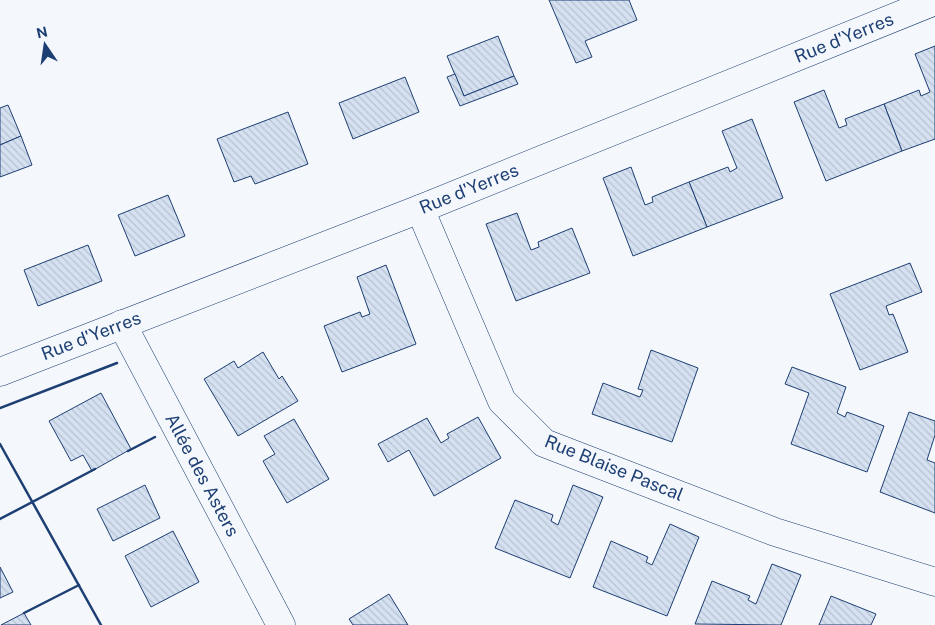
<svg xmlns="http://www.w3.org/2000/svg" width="935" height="625" viewBox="0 0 935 625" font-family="'Public Sans',sans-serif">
  <defs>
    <pattern id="building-back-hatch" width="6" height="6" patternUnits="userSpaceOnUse" patternTransform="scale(1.25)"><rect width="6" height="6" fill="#d5e0f0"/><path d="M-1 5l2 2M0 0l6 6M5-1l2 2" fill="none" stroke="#b6c1d1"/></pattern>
  </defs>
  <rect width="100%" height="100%" fill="#f4f7fb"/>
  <g fill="url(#building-back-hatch)" stroke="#1d3f73">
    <path d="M 549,0 L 629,0 L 637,20 L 585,41 L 592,57 L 576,63 Z"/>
    <path d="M 498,36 L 514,76 L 464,96 L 447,56 Z"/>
    <path d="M 935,46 L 935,139 L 902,151 L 884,104 L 919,90 L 921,96 L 930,92 L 915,54 Z"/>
    <path d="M 455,74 L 464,96 L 514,76 L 518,84 L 460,106 L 447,77 Z"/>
    <path d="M 405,77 L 419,112 L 353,139 L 339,103 Z"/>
    <path d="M 824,90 L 839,128 L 847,125 L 845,119 L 884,104 L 902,151 L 826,181 L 794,102 Z"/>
    <path d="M 8,105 L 21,136 L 0,145 L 0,108 Z"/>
    <path d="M 288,112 L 308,164 L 255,184 L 251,176 L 234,182 L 217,139 Z"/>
    <path d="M 752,119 L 783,198 L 707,227 L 689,182 L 728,167 L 730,172 L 737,168 L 722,131 Z"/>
    <path d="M 21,136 L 32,165 L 0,177 L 0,145 Z"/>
    <path d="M 631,167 L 645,205 L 653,202 L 652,197 L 689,182 L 707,227 L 633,256 L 603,178 Z"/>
    <path d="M 168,195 L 185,236 L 135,256 L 118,215 Z"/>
    <path d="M 517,213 L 531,250 L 539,247 L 538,242 L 572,228 L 590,273 L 516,301 L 486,224 Z"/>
    <path d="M 88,245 L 102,281 L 38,306 L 24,270 Z"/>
    <path d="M 910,263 L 922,292 L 886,306 L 889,315 L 893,314 L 908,352 L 860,370 L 830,294 Z"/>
    <path d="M 386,265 L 416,344 L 342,372 L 324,326 L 360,312 L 362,317 L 370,314 L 357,277 Z"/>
    <path d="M 651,350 L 698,368 L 672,442 L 592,414 L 603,383 L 640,397 L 643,390 L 638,389 Z"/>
    <path d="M 263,352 L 279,379 L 282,376 L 298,401 L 238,436 L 204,379 L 234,361 L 238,368 Z"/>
    <path d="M 792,367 L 846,387 L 837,413 L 845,417 L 847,412 L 884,426 L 867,472 L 791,444 L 809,393 L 785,384 Z"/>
    <path d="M 101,393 L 131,449 L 92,471 L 83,455 L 71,461 L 49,421 Z"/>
    <path d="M 909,412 L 935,421 L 935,435 L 927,460 L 935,463 L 935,513 L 880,492 Z"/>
    <path d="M 478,417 L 501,458 L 434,496 L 409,450 L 388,462 L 378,444 L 427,418 L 441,443 L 449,438 L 447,434 Z"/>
    <path d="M 294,419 L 329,479 L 287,503 L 263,461 L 275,454 L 264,436 Z"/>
    <path d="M 145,485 L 160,518 L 113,541 L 97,509 Z"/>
    <path d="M 573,485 L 603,497 L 570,578 L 495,548 L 515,500 L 553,515 L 551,521 L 558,525 Z"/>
    <path d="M 670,524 L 699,537 L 667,616 L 593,587 L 611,541 L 648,557 L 646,562 L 652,565 Z"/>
    <path d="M 173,531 L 199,582 L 151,607 L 125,556 Z"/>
    <path d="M 772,564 L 801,575 L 781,625 L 695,624 L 712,581 L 750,596 L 748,600 L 756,604 Z"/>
    <path d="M 0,567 L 13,592 L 0,598 Z"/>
    <path d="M 389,594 L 408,625 L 353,625 L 349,619 Z"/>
    <path d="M 831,596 L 876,614 L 871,625 L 819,625 Z"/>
    <path d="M 24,613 L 31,625 L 1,625 Z"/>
  </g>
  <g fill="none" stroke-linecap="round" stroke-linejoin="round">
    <g stroke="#1d3f73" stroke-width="29">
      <g id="minor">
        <path d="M 420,209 L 502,401 L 544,443 L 775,532 L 935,582"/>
        <path d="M 122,324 L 281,625"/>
        <path d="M 0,372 L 420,209 L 935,1"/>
      </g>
    </g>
    <use href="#minor" stroke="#f4f7fb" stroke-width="28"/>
    <g stroke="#1d3f73" stroke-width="2.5">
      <path d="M 0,408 L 117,363"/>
      <path d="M 0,444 L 101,625"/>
      <path d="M 128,451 L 155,437"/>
      <path d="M 0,519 L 95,469"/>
      <path d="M 24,613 L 79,585"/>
    </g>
  </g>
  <g text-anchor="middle" stroke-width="4" stroke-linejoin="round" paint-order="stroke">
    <g font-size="18" fill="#1d3f73" stroke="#f4f7fb">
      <text transform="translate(844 38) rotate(-22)" y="6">Rue d'Yerres</text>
      <text transform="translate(469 189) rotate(-22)" y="6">Rue d'Yerres</text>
      <text transform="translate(91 336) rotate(-21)" y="6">Rue d'Yerres</text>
      <text transform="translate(614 468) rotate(22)" y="6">Rue Blaise Pascal</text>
      <text transform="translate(202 475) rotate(62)" y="6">Allée des Asters</text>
    </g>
  </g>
  <g transform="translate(45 45) rotate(347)" stroke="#f4f7fb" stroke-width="4" paint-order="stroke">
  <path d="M0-4L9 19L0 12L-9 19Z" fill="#1d3f73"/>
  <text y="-8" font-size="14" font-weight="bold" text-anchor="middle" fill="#1d3f73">N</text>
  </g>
</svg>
